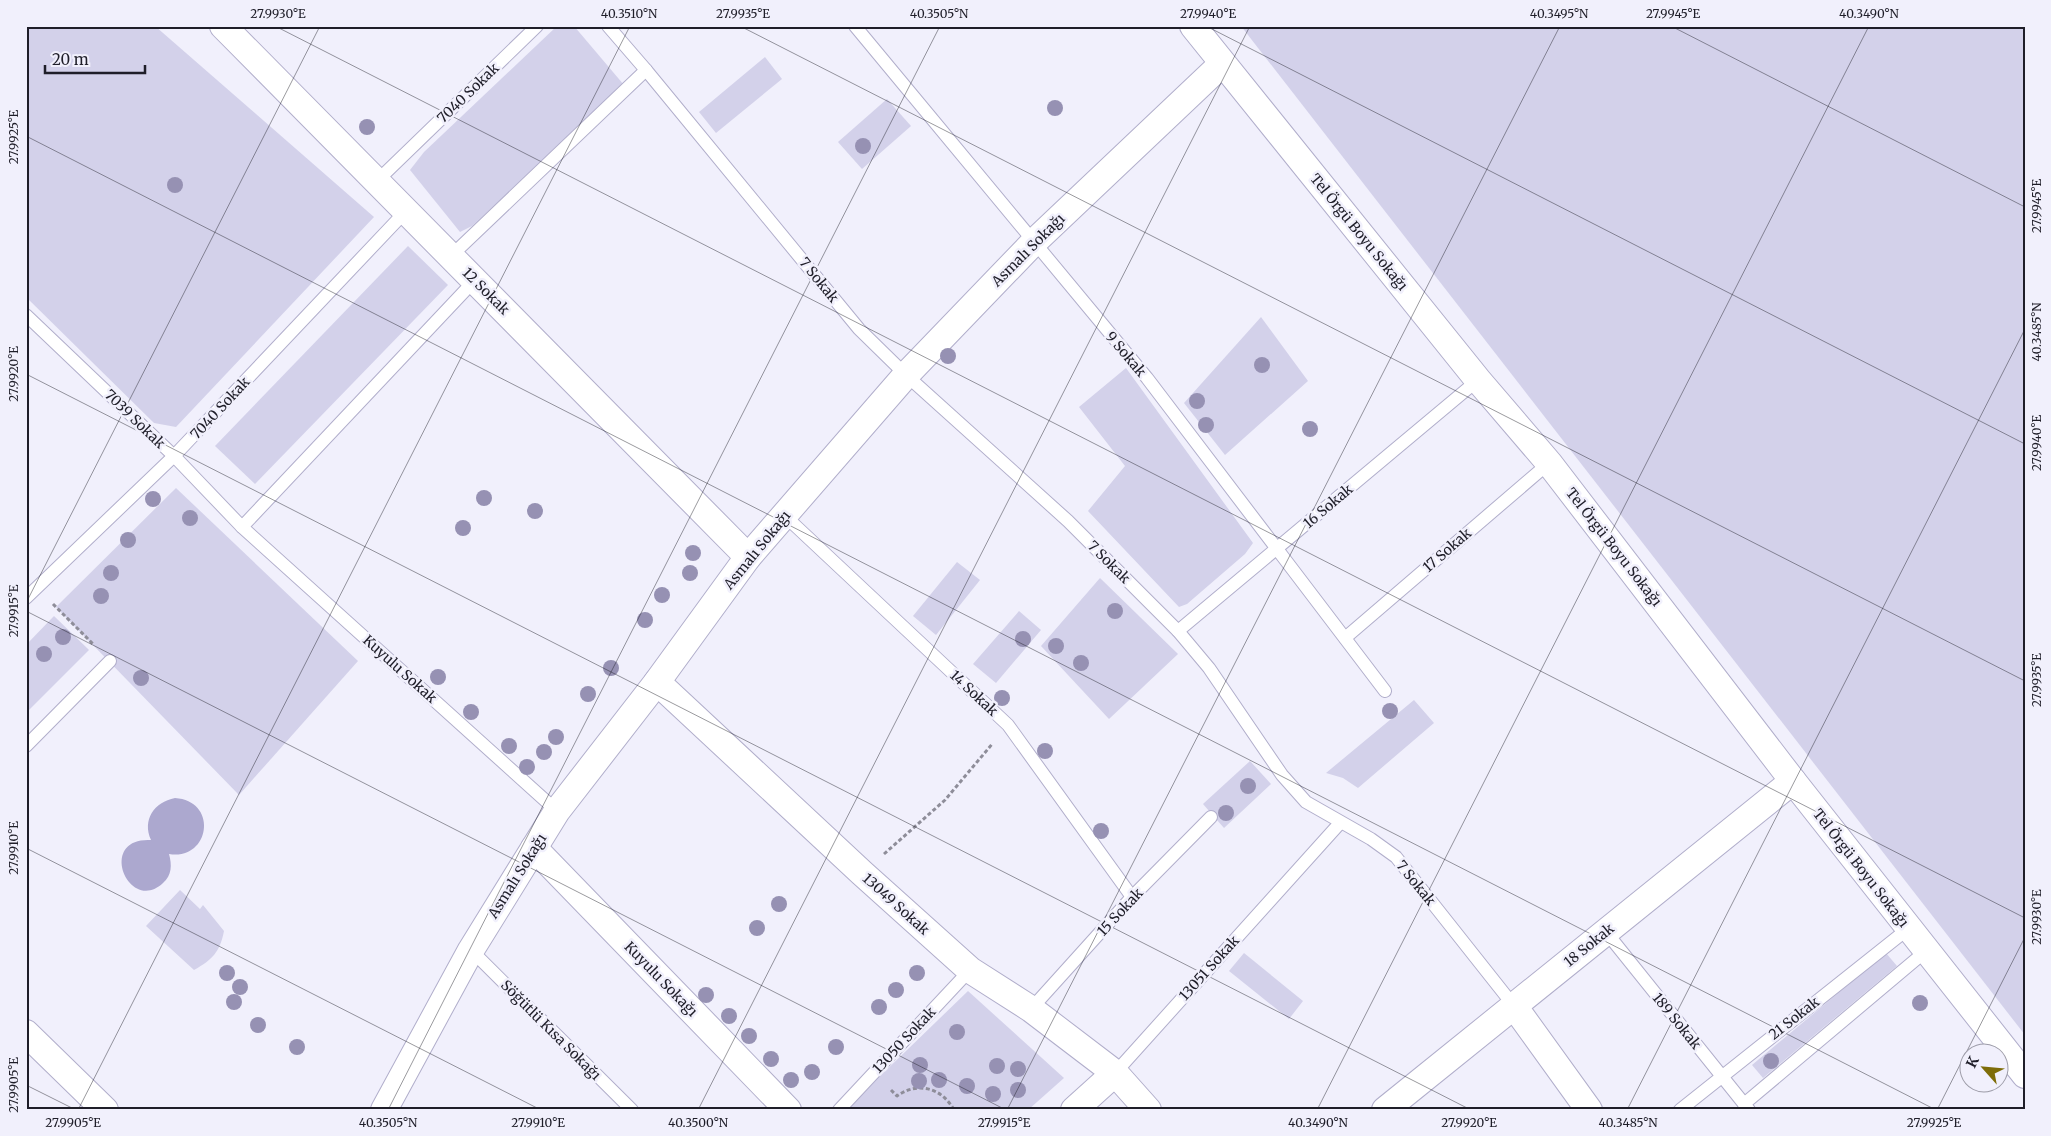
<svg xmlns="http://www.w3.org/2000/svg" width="2051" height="1136" viewBox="0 0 2051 1136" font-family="Merriweather,serif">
  <rect width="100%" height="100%" fill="#f1f0fc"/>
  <g fill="#d3d1ea">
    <path d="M 26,26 L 155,26 L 374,217 L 176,427 L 154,423 L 26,297 Z"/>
    <path d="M 557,26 L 574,26 L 624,85 L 472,226 L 460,232 L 410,170 L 424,152 Z"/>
    <path d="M 1241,26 L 2025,26 L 2025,1035 Z"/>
    <path d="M 765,57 L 782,79 L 716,133 L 699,112 Z"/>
    <path d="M 887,99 L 911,126 L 862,169 L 838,142 Z"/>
    <path d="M 408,246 L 448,285 L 255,484 L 215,446 Z"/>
    <path d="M 1261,317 L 1308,381 L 1225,455 L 1184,403 Z"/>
    <path d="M 1126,368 L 1253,543 L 1245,554 L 1187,604 L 1179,607 L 1088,511 L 1125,466 L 1079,407 Z"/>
    <path d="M 176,488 L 358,661 L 239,795 L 56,607 Z"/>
    <path d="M 957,562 L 980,580 L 936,635 L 913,616 Z"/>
    <path d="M 1100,578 L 1178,654 L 1109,719 L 1041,646 Z"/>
    <path d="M 1019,611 L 1041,630 L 996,683 L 973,664 Z"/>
    <path d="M 54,616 L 89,650 L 26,713 L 26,645 Z"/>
    <path d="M 1414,700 L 1434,723 L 1358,788 L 1343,778 L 1326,773 Z"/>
    <path d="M 1250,761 L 1271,784 L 1224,828 L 1203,804 Z"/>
    <path d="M 180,890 L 200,909 L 203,905 L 224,931 C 220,952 212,960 194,970 L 146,926 Z"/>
    <path d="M 1244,953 L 1303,1001 L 1289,1019 L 1229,971 Z"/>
    <path d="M 1886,953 L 1897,966 L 1763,1078 L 1752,1065 Z"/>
    <path d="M 968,991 L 1064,1078 L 1028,1110 L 845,1110 Z"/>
  </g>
  <path fill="#aca8cf" d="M 175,798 C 219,801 210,861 169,854 C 172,865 172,875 163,883 C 129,915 96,837 151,840 C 142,820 154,802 175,798 Z"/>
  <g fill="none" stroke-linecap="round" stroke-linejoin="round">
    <g stroke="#b1aecb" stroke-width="14">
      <g id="lane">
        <path d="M 608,26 L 646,70 L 859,329 L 906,375 L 1068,521 L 1178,631 L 1209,668 L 1282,775 L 1306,802 L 1371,839 L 1396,857 L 1514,1006"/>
        <path d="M 855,26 L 1147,378 L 1385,691"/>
        <path d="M 377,181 L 537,26"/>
        <path d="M 451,256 L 646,70"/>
        <path d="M 26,315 L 174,456 L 242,527 L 557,811"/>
        <path d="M 785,516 L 1008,725 L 1132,897"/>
        <path d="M 242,527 L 475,280"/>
        <path d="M 26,598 L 174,456 L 406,211"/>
        <path d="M 1178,631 L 1478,380"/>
        <path d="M 1345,638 L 1549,463"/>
        <path d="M 26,746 L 110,661"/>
        <path d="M 1606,932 L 1749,1110"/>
        <path d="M 471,950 L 632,1110"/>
        <path d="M 1031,1009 L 1132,897 L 1211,817"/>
        <path d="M 1115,1073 L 1340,823"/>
        <path d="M 1744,1104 L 1926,951"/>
        <path d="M 839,1110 L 970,970"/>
        <path d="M 1680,1110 L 1909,928"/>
      </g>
    </g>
    <g stroke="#b1aecb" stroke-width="28">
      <g id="street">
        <path d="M 223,26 L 748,557"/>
        <path d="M 1193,26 L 1478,380 L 1549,463 L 1793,781 L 2025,1075"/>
        <path d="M 657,682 L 862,873 L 970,970 L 1031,1009 L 1115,1073 L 1148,1110"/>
        <path d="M 534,848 L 788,1110"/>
        <path d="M 1514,1006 L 1589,1110"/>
        <path d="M 26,1033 L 105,1110"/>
        <path d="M 384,1110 L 471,950 L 557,811 L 657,682 L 748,557 L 906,375 L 1034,242 L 1222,64"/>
        <path d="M 1074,1110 L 1115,1073"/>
        <path d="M 1385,1110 L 1793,781"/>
      </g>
    </g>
    <g stroke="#8e8d99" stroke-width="3" stroke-dasharray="4 2.5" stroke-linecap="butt">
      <path d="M 53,604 L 94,645"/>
      <path d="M 884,854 L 945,800 L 993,743"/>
      <path d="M 891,1090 L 897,1096 C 918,1081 942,1088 954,1110"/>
    </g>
    <use href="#lane" stroke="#fff" stroke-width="12"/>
    <use href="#street" stroke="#fff" stroke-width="26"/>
  </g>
  <g fill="#9691b3">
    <circle cx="1055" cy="108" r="8"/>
    <circle cx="367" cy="127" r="8"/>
    <circle cx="863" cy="146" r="8"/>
    <circle cx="175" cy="185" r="8"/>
    <circle cx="948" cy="356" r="8"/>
    <circle cx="1262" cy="365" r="8"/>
    <circle cx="1197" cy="401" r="8"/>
    <circle cx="1206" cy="425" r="8"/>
    <circle cx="1310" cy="429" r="8"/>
    <circle cx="484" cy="498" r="8"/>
    <circle cx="153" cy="499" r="8"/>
    <circle cx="535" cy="511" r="8"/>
    <circle cx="190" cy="518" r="8"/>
    <circle cx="463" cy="528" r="8"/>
    <circle cx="128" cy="540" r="8"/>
    <circle cx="693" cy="553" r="8"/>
    <circle cx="111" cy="573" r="8"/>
    <circle cx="690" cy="573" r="8"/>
    <circle cx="662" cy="595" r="8"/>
    <circle cx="101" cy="596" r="8"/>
    <circle cx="1115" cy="611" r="8"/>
    <circle cx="645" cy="620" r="8"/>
    <circle cx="63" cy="637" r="8"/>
    <circle cx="1023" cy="639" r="8"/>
    <circle cx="1056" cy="646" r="8"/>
    <circle cx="44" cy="654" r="8"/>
    <circle cx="1081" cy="663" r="8"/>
    <circle cx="611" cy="668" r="8"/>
    <circle cx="438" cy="677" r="8"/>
    <circle cx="141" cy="678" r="8"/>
    <circle cx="588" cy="694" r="8"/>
    <circle cx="1002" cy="698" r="8"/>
    <circle cx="1390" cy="711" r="8"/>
    <circle cx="471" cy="712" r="8"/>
    <circle cx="556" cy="737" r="8"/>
    <circle cx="509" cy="746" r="8"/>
    <circle cx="1045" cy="751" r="8"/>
    <circle cx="544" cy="752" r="8"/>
    <circle cx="527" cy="767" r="8"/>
    <circle cx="1248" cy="786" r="8"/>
    <circle cx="1226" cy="813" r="8"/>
    <circle cx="1101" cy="831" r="8"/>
    <circle cx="779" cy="904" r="8"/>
    <circle cx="757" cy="928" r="8"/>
    <circle cx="227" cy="973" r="8"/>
    <circle cx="917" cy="973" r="8"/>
    <circle cx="240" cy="987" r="8"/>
    <circle cx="896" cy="990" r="8"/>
    <circle cx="706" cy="995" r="8"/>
    <circle cx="234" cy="1002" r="8"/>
    <circle cx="1920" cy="1003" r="8"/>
    <circle cx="879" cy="1007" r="8"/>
    <circle cx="729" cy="1016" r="8"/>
    <circle cx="258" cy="1025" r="8"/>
    <circle cx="957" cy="1032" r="8"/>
    <circle cx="749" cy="1036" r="8"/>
    <circle cx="297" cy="1047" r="8"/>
    <circle cx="836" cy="1047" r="8"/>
    <circle cx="771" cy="1059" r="8"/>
    <circle cx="1771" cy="1061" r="8"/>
    <circle cx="920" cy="1065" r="8"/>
    <circle cx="997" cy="1066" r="8"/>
    <circle cx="1018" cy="1069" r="8"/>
    <circle cx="812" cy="1072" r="8"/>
    <circle cx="791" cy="1080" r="8"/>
    <circle cx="939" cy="1080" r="8"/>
    <circle cx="919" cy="1081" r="8"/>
    <circle cx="967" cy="1086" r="8"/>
    <circle cx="1018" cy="1090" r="8"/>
    <circle cx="993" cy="1094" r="8"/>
  </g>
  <path fill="none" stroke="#1f1e29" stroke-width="1" stroke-opacity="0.45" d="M 275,26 L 2025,918M 740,26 L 2025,681M 1206,26 L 2025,444M 1671,26 L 2025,207M 26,136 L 1936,1110M 26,374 L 1471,1110M 26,603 L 320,26M 26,611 L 1006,1110M 26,848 L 541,1110M 26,1085 L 76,1110M 78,1110 L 630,26M 388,1110 L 940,26M 698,1110 L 1250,26M 1007,1110 L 1560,26M 1317,1110 L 1869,26M 1627,1110 L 2025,329M 1937,1110 L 2025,937"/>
  <g text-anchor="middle" stroke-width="5" stroke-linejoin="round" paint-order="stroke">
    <g font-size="14" fill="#1f1e29" stroke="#f1f0fc">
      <text transform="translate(468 93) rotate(-44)" y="5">7040 Sokak</text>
      <text transform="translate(1359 232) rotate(51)" y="5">Tel Örgü Boyu Sokağı</text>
      <text transform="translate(1028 250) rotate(-45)" y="5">Asmalı Sokağı</text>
      <text transform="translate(819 280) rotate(51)" y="5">7 Sokak</text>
      <text transform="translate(486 291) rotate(45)" y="5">12 Sokak</text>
      <text transform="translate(1126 354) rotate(50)" y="5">9 Sokak</text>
      <text transform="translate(220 408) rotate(-47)" y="5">7040 Sokak</text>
      <text transform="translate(135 419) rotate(44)" y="5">7039 Sokak</text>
      <text transform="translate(1328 506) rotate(-40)" y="5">16 Sokak</text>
      <text transform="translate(1614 547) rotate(52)" y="5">Tel Örgü Boyu Sokağı</text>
      <text transform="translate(757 550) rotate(-51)" y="5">Asmalı Sokağı</text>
      <text transform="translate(1447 550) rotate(-41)" y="5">17 Sokak</text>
      <text transform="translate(1109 562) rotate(45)" y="5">7 Sokak</text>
      <text transform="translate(400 669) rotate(42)" y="5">Kuyulu Sokak</text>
      <text transform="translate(974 693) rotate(43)" y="5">14 Sokak</text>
      <text transform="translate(1861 868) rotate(52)" y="5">Tel Örgü Boyu Sokağı</text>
      <text transform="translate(517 876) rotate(-58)" y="5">Asmalı Sokağı</text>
      <text transform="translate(1416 883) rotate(51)" y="5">7 Sokak</text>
      <text transform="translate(896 904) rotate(42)" y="5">13049 Sokak</text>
      <text transform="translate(1120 912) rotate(-47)" y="5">15 Sokak</text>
      <text transform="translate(1589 945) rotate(-39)" y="5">18 Sokak</text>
      <text transform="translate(1209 968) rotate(-48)" y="5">13051 Sokak</text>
      <text transform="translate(661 979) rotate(46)" y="5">Kuyulu Sokağı</text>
      <text transform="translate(1794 1018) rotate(-38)" y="5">21 Sokak</text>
      <text transform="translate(1677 1021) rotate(51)" y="5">189 Sokak</text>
      <text transform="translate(551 1030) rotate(45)" y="5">Söğütlü Kısa Sokağı</text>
      <text transform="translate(904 1040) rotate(-47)" y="5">13050 Sokak</text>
    </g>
  </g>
  <rect width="2051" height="1136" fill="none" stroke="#f1f0fc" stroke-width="55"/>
  <g transform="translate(1984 1068) rotate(297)"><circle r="24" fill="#f1f0fc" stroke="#9d9ca8"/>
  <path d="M0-4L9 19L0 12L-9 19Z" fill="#7e6d09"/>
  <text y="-8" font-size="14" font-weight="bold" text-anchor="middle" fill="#1f1e29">K</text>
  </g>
  <path d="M45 65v8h100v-8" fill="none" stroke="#1f1e29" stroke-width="2.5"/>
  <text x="52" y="65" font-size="15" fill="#1f1e29" stroke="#f1f0fc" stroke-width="4" paint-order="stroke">20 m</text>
  <rect x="28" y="28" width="1996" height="1080" fill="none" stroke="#1f1e29" stroke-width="2"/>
  <g font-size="12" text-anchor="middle" fill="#1f1e29">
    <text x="278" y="18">27.9930°E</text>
    <text x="629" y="18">40.3510°N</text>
    <text x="743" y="18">27.9935°E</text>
    <text x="939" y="18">40.3505°N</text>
    <text x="1208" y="18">27.9940°E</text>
    <text x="1559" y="18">40.3495°N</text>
    <text x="1673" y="18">27.9945°E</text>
    <text x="1869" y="18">40.3490°N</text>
    <text transform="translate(14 137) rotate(-90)" y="4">27.9925°E</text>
    <text transform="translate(2037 206) rotate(-90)" y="4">27.9945°E</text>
    <text transform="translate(2037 332) rotate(-90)" y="4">40.3485°N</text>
    <text transform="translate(14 374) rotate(-90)" y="4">27.9920°E</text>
    <text transform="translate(2037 443) rotate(-90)" y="4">27.9940°E</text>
    <text transform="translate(14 611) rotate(-90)" y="4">27.9915°E</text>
    <text transform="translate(2037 680) rotate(-90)" y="4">27.9935°E</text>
    <text transform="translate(14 848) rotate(-90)" y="4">27.9910°E</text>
    <text transform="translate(2037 917) rotate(-90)" y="4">27.9930°E</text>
    <text transform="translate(14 1085) rotate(-90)" y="4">27.9905°E</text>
    <text x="73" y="1127">27.9905°E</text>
    <text x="388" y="1127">40.3505°N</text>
    <text x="538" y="1127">27.9910°E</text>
    <text x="698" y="1127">40.3500°N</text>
    <text x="1004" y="1127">27.9915°E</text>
    <text x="1318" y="1127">40.3490°N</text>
    <text x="1469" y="1127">27.9920°E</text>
    <text x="1628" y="1127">40.3485°N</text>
    <text x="1934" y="1127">27.9925°E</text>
  </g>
</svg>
